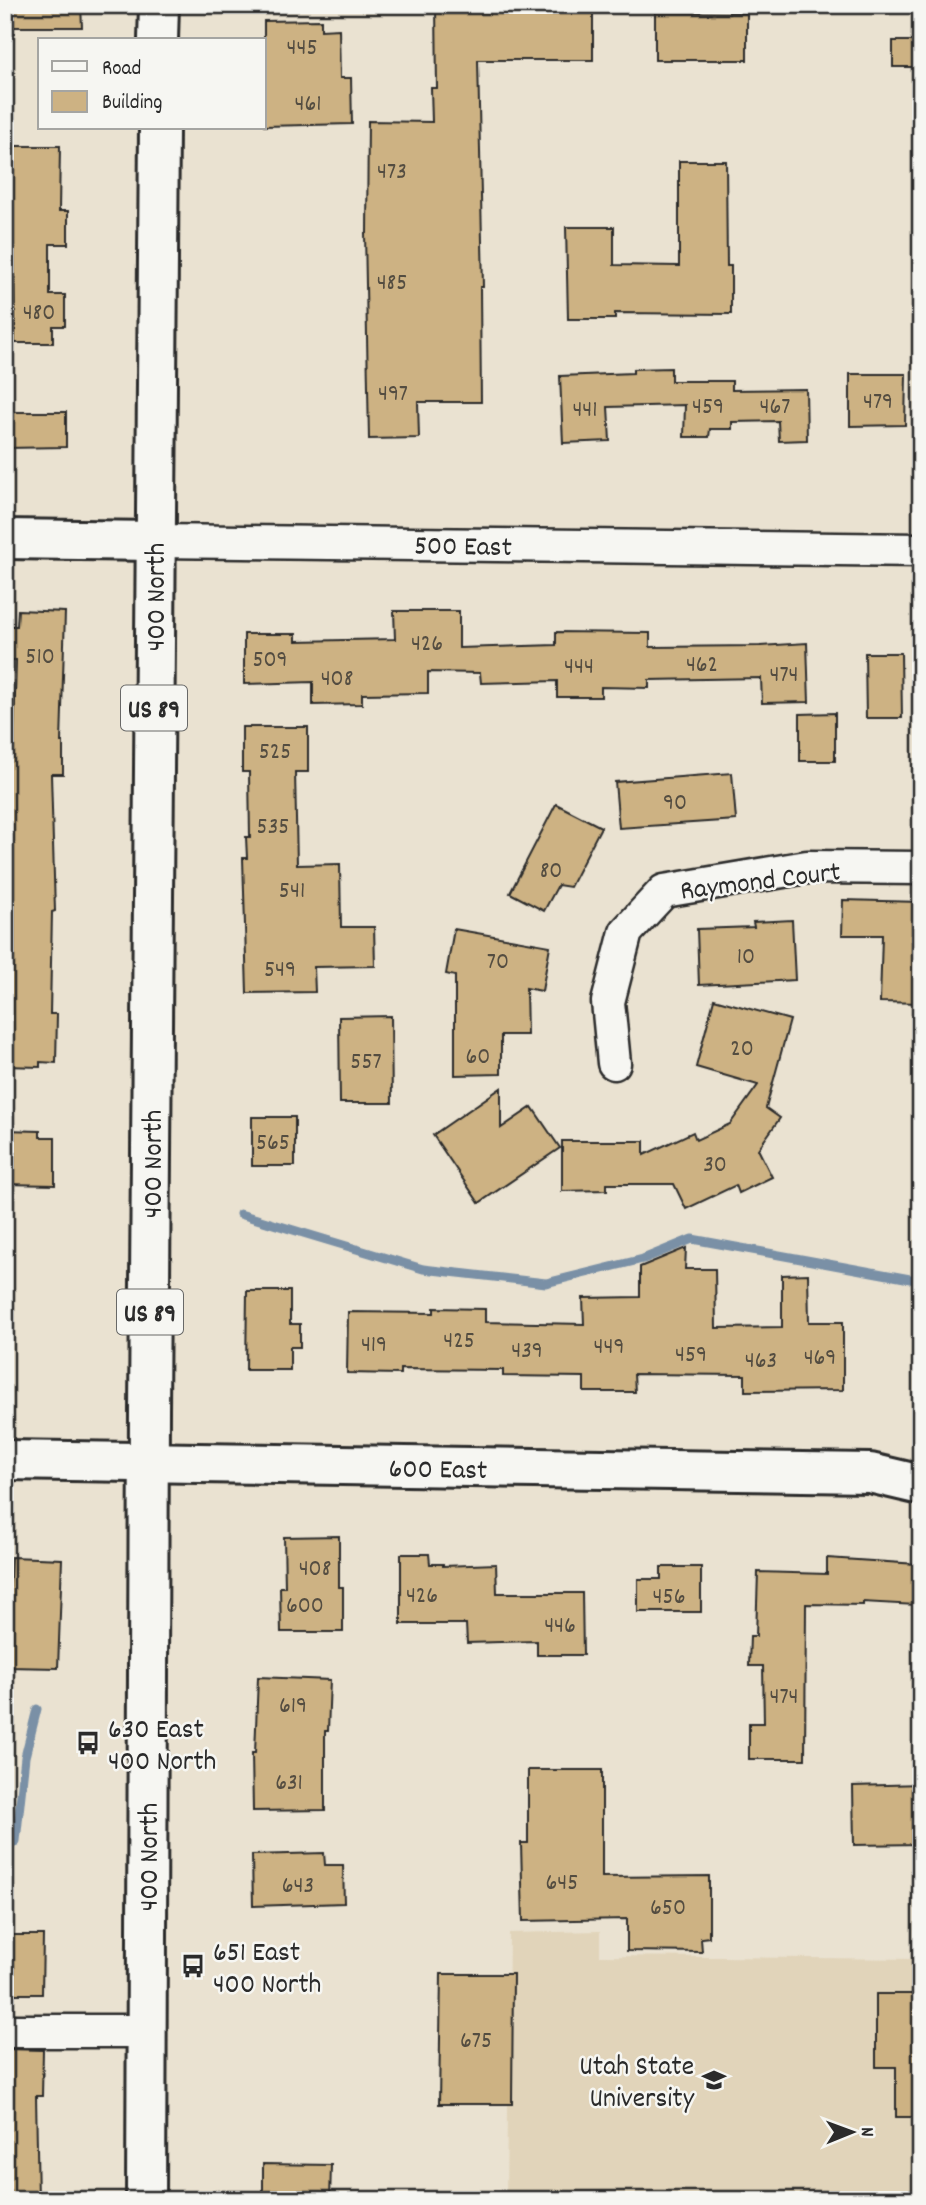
<svg xmlns="http://www.w3.org/2000/svg" width="926" height="2205" viewBox="0 0 926 2205" font-family="Dekko,sans-serif">
  <rect width="100%" height="100%" fill="#eae2d1"/>
  <filter id="ink" filterUnits="userSpaceOnUse"><feTurbulence type="fractalNoise" baseFrequency=".0143" numOctaves="2"/><feDisplacementMap in="SourceGraphic" scale="14" xChannelSelector="R" yChannelSelector="G"/><feConvolveMatrix kernelMatrix="1 2 1 2 8 2 1 2 1" color-interpolation-filters="sRGB"/></filter>
  <g filter="url(#ink)">
    <path fill="#e1d4ba" d="M 600,1931 L 600,1956 L 921,1959 L 921,2200 L 506,2200 L 509,1933 Z"/>
    <g fill="none" stroke-linecap="round" stroke-linejoin="round">
      <g stroke="#7a90a6" stroke-width="9">
        <path d="M 240,1214 L 423,1269 L 546,1283 L 643,1259 L 692,1239 L 921,1281"/>
        <path d="M 5,1850 L 16,1841 L 25,1757 L 37,1709"/>
      </g>
    </g>
    <g fill="#cdb283" stroke="#2b2b2b" stroke-width="2">
      <path d="M 5,5 L 81,5 L 82,27 L 5,27 Z"/>
      <path d="M 436,5 L 483,5 L 483,12 L 593,12 L 593,60 L 478,60 L 483,287 L 480,287 L 481,402 L 418,402 L 419,438 L 369,439 L 365,233 L 367,233 L 368,121 L 432,122 L 431,88 L 437,88 Z"/>
      <path d="M 655,12 L 747,13 L 747,60 L 655,60 Z"/>
      <path d="M 321,20 L 321,30 L 339,29 L 340,78 L 351,78 L 352,124 L 264,126 L 264,21 Z"/>
      <rect x="893" y="41" width="28" height="26"/>
      <path d="M 5,146 L 60,146 L 59,211 L 68,211 L 68,244 L 50,244 L 50,295 L 65,295 L 65,326 L 53,326 L 53,343 L 15,343 L 14,262 L 5,262 Z"/>
      <path d="M 679,161 L 726,161 L 727,266 L 731,266 L 731,314 L 615,313 L 615,319 L 568,319 L 566,227 L 614,227 L 614,265 L 679,266 Z"/>
      <path d="M 671,368 L 671,381 L 732,381 L 732,390 L 806,389 L 807,440 L 779,441 L 778,421 L 732,422 L 732,429 L 710,429 L 709,437 L 684,437 L 685,405 L 608,407 L 610,441 L 563,443 L 560,376 L 633,373 L 633,369 Z"/>
      <path d="M 850,374 L 906,374 L 905,425 L 850,426 Z"/>
      <path d="M 5,412 L 66,412 L 66,447 L 5,448 Z"/>
      <path d="M 18,610 L 65,612 L 61,742 L 63,742 L 63,774 L 51,774 L 55,911 L 52,912 L 50,1014 L 57,1014 L 56,1063 L 40,1062 L 40,1067 L 5,1066 L 5,730 L 14,730 L 16,660 L 5,660 L 5,626 L 17,626 Z"/>
      <path d="M 394,611 L 459,611 L 459,648 L 556,645 L 556,632 L 650,633 L 650,647 L 760,646 L 807,643 L 809,702 L 762,703 L 761,678 L 649,680 L 649,688 L 601,687 L 601,697 L 557,697 L 557,681 L 481,683 L 480,673 L 428,672 L 428,693 L 362,694 L 362,704 L 313,705 L 313,682 L 244,684 L 244,634 L 296,634 L 296,641 L 395,639 Z"/>
      <path d="M 865,653 L 901,653 L 902,718 L 866,718 Z"/>
      <path d="M 835,713 L 835,761 L 800,761 L 800,714 Z"/>
      <path d="M 242,727 L 308,727 L 308,772 L 295,772 L 297,865 L 340,864 L 341,927 L 374,927 L 375,966 L 314,967 L 315,992 L 247,993 L 243,858 L 247,858 L 246,837 L 250,837 L 249,772 L 242,772 Z"/>
      <path d="M 732,773 L 736,820 L 619,828 L 615,782 Z"/>
      <path d="M 556,804 L 601,827 L 570,887 L 558,885 L 544,911 L 510,893 Z"/>
      <path d="M 843,900 L 921,902 L 921,1003 L 880,1002 L 882,935 L 842,935 Z"/>
      <path d="M 792,920 L 795,980 L 699,985 L 697,929 L 754,927 L 753,922 Z"/>
      <path d="M 454,929 L 550,946 L 542,991 L 526,988 L 527,1035 L 501,1035 L 501,1074 L 455,1075 L 455,976 L 446,974 Z"/>
      <path d="M 714,999 L 790,1020 L 766,1108 L 780,1118 L 758,1149 L 772,1177 L 739,1193 L 736,1185 L 686,1209 L 674,1184 L 607,1184 L 607,1190 L 562,1191 L 562,1141 L 644,1141 L 644,1155 L 693,1132 L 696,1140 L 730,1124 L 758,1085 L 696,1067 Z"/>
      <path d="M 391,1016 L 392,1103 L 340,1103 L 339,1017 Z"/>
      <path d="M 501,1088 L 501,1128 L 532,1107 L 560,1148 L 479,1203 L 433,1135 Z"/>
      <rect x="252" y="1117" width="43" height="49"/>
      <path d="M 5,1130 L 40,1131 L 40,1137 L 55,1137 L 55,1185 L 5,1184 Z"/>
      <path d="M 686,1248 L 685,1269 L 715,1269 L 716,1328 L 782,1327 L 782,1275 L 808,1274 L 809,1322 L 843,1322 L 843,1390 L 745,1391 L 745,1375 L 634,1374 L 635,1392 L 584,1392 L 584,1377 L 503,1376 L 503,1370 L 400,1369 L 400,1374 L 347,1373 L 348,1312 L 434,1313 L 434,1308 L 485,1309 L 485,1322 L 584,1324 L 583,1298 L 640,1297 L 640,1267 Z"/>
      <path d="M 247,1291 L 290,1291 L 290,1324 L 300,1324 L 300,1347 L 290,1347 L 290,1370 L 246,1370 Z"/>
      <path d="M 339,1536 L 339,1587 L 343,1587 L 343,1632 L 281,1632 L 280,1587 L 285,1587 L 284,1537 Z"/>
      <path d="M 401,1554 L 429,1554 L 430,1564 L 443,1564 L 443,1566 L 496,1564 L 497,1593 L 582,1593 L 583,1655 L 537,1655 L 537,1641 L 467,1643 L 466,1624 L 401,1624 Z"/>
      <path d="M 11,1557 L 62,1559 L 58,1668 L 7,1667 Z"/>
      <path d="M 827,1558 L 917,1564 L 916,1605 L 863,1602 L 863,1605 L 806,1604 L 805,1759 L 749,1759 L 749,1723 L 764,1723 L 763,1666 L 749,1666 L 750,1636 L 756,1636 L 758,1572 L 827,1574 Z"/>
      <path d="M 661,1567 L 701,1567 L 701,1612 L 638,1612 L 638,1579 L 661,1579 Z"/>
      <path d="M 258,1677 L 330,1680 L 328,1731 L 325,1731 L 325,1810 L 253,1811 L 252,1753 L 255,1753 Z"/>
      <path d="M 528,1770 L 602,1770 L 602,1877 L 709,1876 L 709,1937 L 701,1938 L 702,1952 L 627,1951 L 627,1919 L 523,1921 L 521,1843 L 528,1843 Z"/>
      <path d="M 921,1784 L 921,1844 L 854,1845 L 853,1786 Z"/>
      <path d="M 324,1853 L 325,1865 L 343,1865 L 344,1903 L 253,1906 L 252,1855 Z"/>
      <path d="M 5,1935 L 43,1935 L 42,1994 L 5,1994 Z"/>
      <path d="M 441,1974 L 513,1974 L 512,2104 L 439,2104 Z"/>
      <path d="M 876,1994 L 921,1994 L 921,2117 L 896,2117 L 896,2067 L 876,2067 Z"/>
      <path d="M 5,2049 L 43,2050 L 42,2096 L 36,2096 L 38,2200 L 5,2200 Z"/>
      <path d="M 263,2164 L 331,2165 L 330,2200 L 263,2200 Z"/>
    </g>
    <g fill="none" stroke-linecap="round" stroke-linejoin="round">
      <g stroke="#2b2b2b" stroke-width="37">
        <g id="minor">
          <path d="M 155,541 L 921,550"/>
          <path d="M 614,1063 L 608,1002 L 626,932 L 664,891 L 807,867 L 921,868"/>
          <path d="M 5,2031 L 146,2031"/>
        </g>
      </g>
      <g stroke="#2b2b2b" stroke-width="44">
        <path id="tertiary" d="M 5,539 L 155,541"/>
      </g>
      <g stroke="#2b2b2b" stroke-width="44">
        <path id="secondary" d="M 5,1460 L 870,1473 L 921,1485"/>
      </g>
      <g stroke="#2b2b2b" stroke-width="44">
        <g id="primary">
          <path d="M 158,40 L 159,5"/>
          <path d="M 146,2200 L 149,1411 L 159,128"/>
        </g>
      </g>
      <use href="#minor" stroke="#f6f6f2" stroke-width="32"/>
      <use href="#tertiary" stroke="#f6f6f2" stroke-width="38"/>
      <use href="#secondary" stroke="#f6f6f2" stroke-width="38"/>
      <use href="#primary" stroke="#f6f6f2" stroke-width="38"/>
    </g>
  </g>
  <defs>
    <g id="bus-bare" transform="scale(1.89)"><path d="M-5-6H5V4H4V6H2V4H-2V6H-4V4H-5ZM-3.5-4V0h7V-4ZM-3.5 1.2v1.5H-2V1.2ZM2 1.2v1.5H3.5V1.2Z" fill="#2b2b2b" stroke="#f6f6f2" stroke-width="2.5" paint-order="stroke"/></g>
    <g id="university-bare" transform="scale(1.89)"><path d="M0-5L7-2L0 1L-7-2ZM-4 1L0 2.5L4 1V4Q0 6-4 4Z" fill="#2b2b2b" stroke="#f6f6f2" stroke-width="2.5" paint-order="stroke"/></g>
  </defs>
  <g fill-rule="evenodd">
    <use href="#bus-bare" x="88" y="1743"/>
    <use href="#bus-bare" x="193" y="1966"/>
    <use href="#university-bare" x="714" y="2080"/>
  </g>
  <g text-anchor="middle" stroke-width="5" stroke-linejoin="round" paint-order="stroke">
    <g font-size="24" fill="#544d41">
      <text x="302" y="54">445</text>
      <text x="308" y="110">461</text>
      <text x="392" y="178">473</text>
      <text x="392" y="289">485</text>
      <text x="39" y="319">480</text>
      <text x="393" y="400">497</text>
      <text x="878" y="408">479</text>
      <text x="708" y="413">459</text>
      <text x="775" y="413">467</text>
      <text x="585" y="416">441</text>
      <text x="427" y="650">426</text>
      <text x="40" y="663">510</text>
      <text x="270" y="666">509</text>
      <text x="702" y="671">462</text>
      <text x="579" y="673">444</text>
      <text x="784" y="681">474</text>
      <text x="337" y="685">408</text>
      <text x="275" y="758">525</text>
      <text x="675" y="809">90</text>
      <text x="273" y="833">535</text>
      <text x="551" y="877">80</text>
      <text x="292" y="897">541</text>
      <text x="746" y="963">10</text>
      <text x="498" y="968">70</text>
      <text x="280" y="976">549</text>
      <text x="742" y="1055">20</text>
      <text x="478" y="1063">60</text>
      <text x="366" y="1068">557</text>
      <text x="273" y="1149">565</text>
      <text x="715" y="1171">30</text>
      <text x="459" y="1347">425</text>
      <text x="374" y="1351">419</text>
      <text x="609" y="1353">449</text>
      <text x="527" y="1357">439</text>
      <text x="691" y="1361">459</text>
      <text x="820" y="1364">469</text>
      <text x="761" y="1367">463</text>
      <text x="315" y="1575">408</text>
      <text x="422" y="1602">426</text>
      <text x="669" y="1603">456</text>
      <text x="305" y="1612">600</text>
      <text x="560" y="1632">446</text>
      <text x="784" y="1703">474</text>
      <text x="293" y="1712">619</text>
      <text x="289" y="1789">631</text>
      <text x="562" y="1889">645</text>
      <text x="298" y="1892">643</text>
      <text x="668" y="1914">650</text>
      <text x="476" y="2047">675</text>
    </g>
    <g fill="#f6f6f2" stroke="#686867" stroke-width="2">
      <rect x="121" y="685.5" width="66" height="45" rx="5"/>
      <rect x="117" y="1289.5" width="66" height="45" rx="5"/>
    </g>
    <g font-size="26" font-weight="bold" fill="#2b2b2b">
      <text x="154" y="717">US 89</text>
      <text x="150" y="1321">US 89</text>
    </g>
    <g font-size="28" fill="#2b2b2b" stroke="#f6f6f2">
      <text transform="translate(463 544) rotate(1)" y="10">500 East</text>
      <text transform="translate(154 597) rotate(-90)" y="10">400 North</text>
      <text transform="translate(760 879) rotate(-7)" y="10">Raymond Court</text>
      <text transform="translate(151 1164) rotate(-90)" y="10">400 North</text>
      <text transform="translate(438 1467) rotate(1)" y="10">600 East</text>
      <text transform="translate(147 1857) rotate(-90)" y="10">400 North</text>
    </g>
    <g font-size="28" fill="#2b2b2b" stroke="#f6f6f2" text-anchor="start">
      <text x="108" y="1737">630 East<tspan x="108" dy="32">400 North</tspan></text>
      <text x="213" y="1960">651 East<tspan x="213" dy="32">400 North</tspan></text>
      <text x="694" y="2074" text-anchor="end">Utah State<tspan x="694" dy="32">University</tspan></text>
    </g>
  </g>
  <rect width="926" height="2205" fill="none" stroke="#f6f6f2" stroke-width="28"/>
  <rect x="14" y="14" width="898" height="2177" fill="none" stroke="#2b2b2b" stroke-width="2.5" filter="url(#ink)"/>
  <rect x="38" y="38" width="228" height="91" fill="#f6f6f2" stroke="#a5a5a2" stroke-width="2"/>
  <rect x="52" y="61" width="35" height="10" fill="#f6f6f2" stroke="#a5a5a2" stroke-width="2"/>
  <text x="102" y="74" font-size="21" fill="#2b2b2b">Road</text>
  <rect x="52" y="91" width="35" height="21" fill="#cdb283" stroke="#a5a5a2" stroke-width="2"/>
  <text x="102" y="108" font-size="21" fill="#2b2b2b">Building</text>
  <g transform="translate(852 2132) rotate(89)" stroke="#f6f6f2" stroke-width="5" paint-order="stroke">
  <path d="M0-5L12 26L0 18L-12 26Z" fill="#2b2b2b"/>
  <text y="-10" font-size="19" font-weight="bold" text-anchor="middle" fill="#2b2b2b">N</text>
  </g>
</svg>
